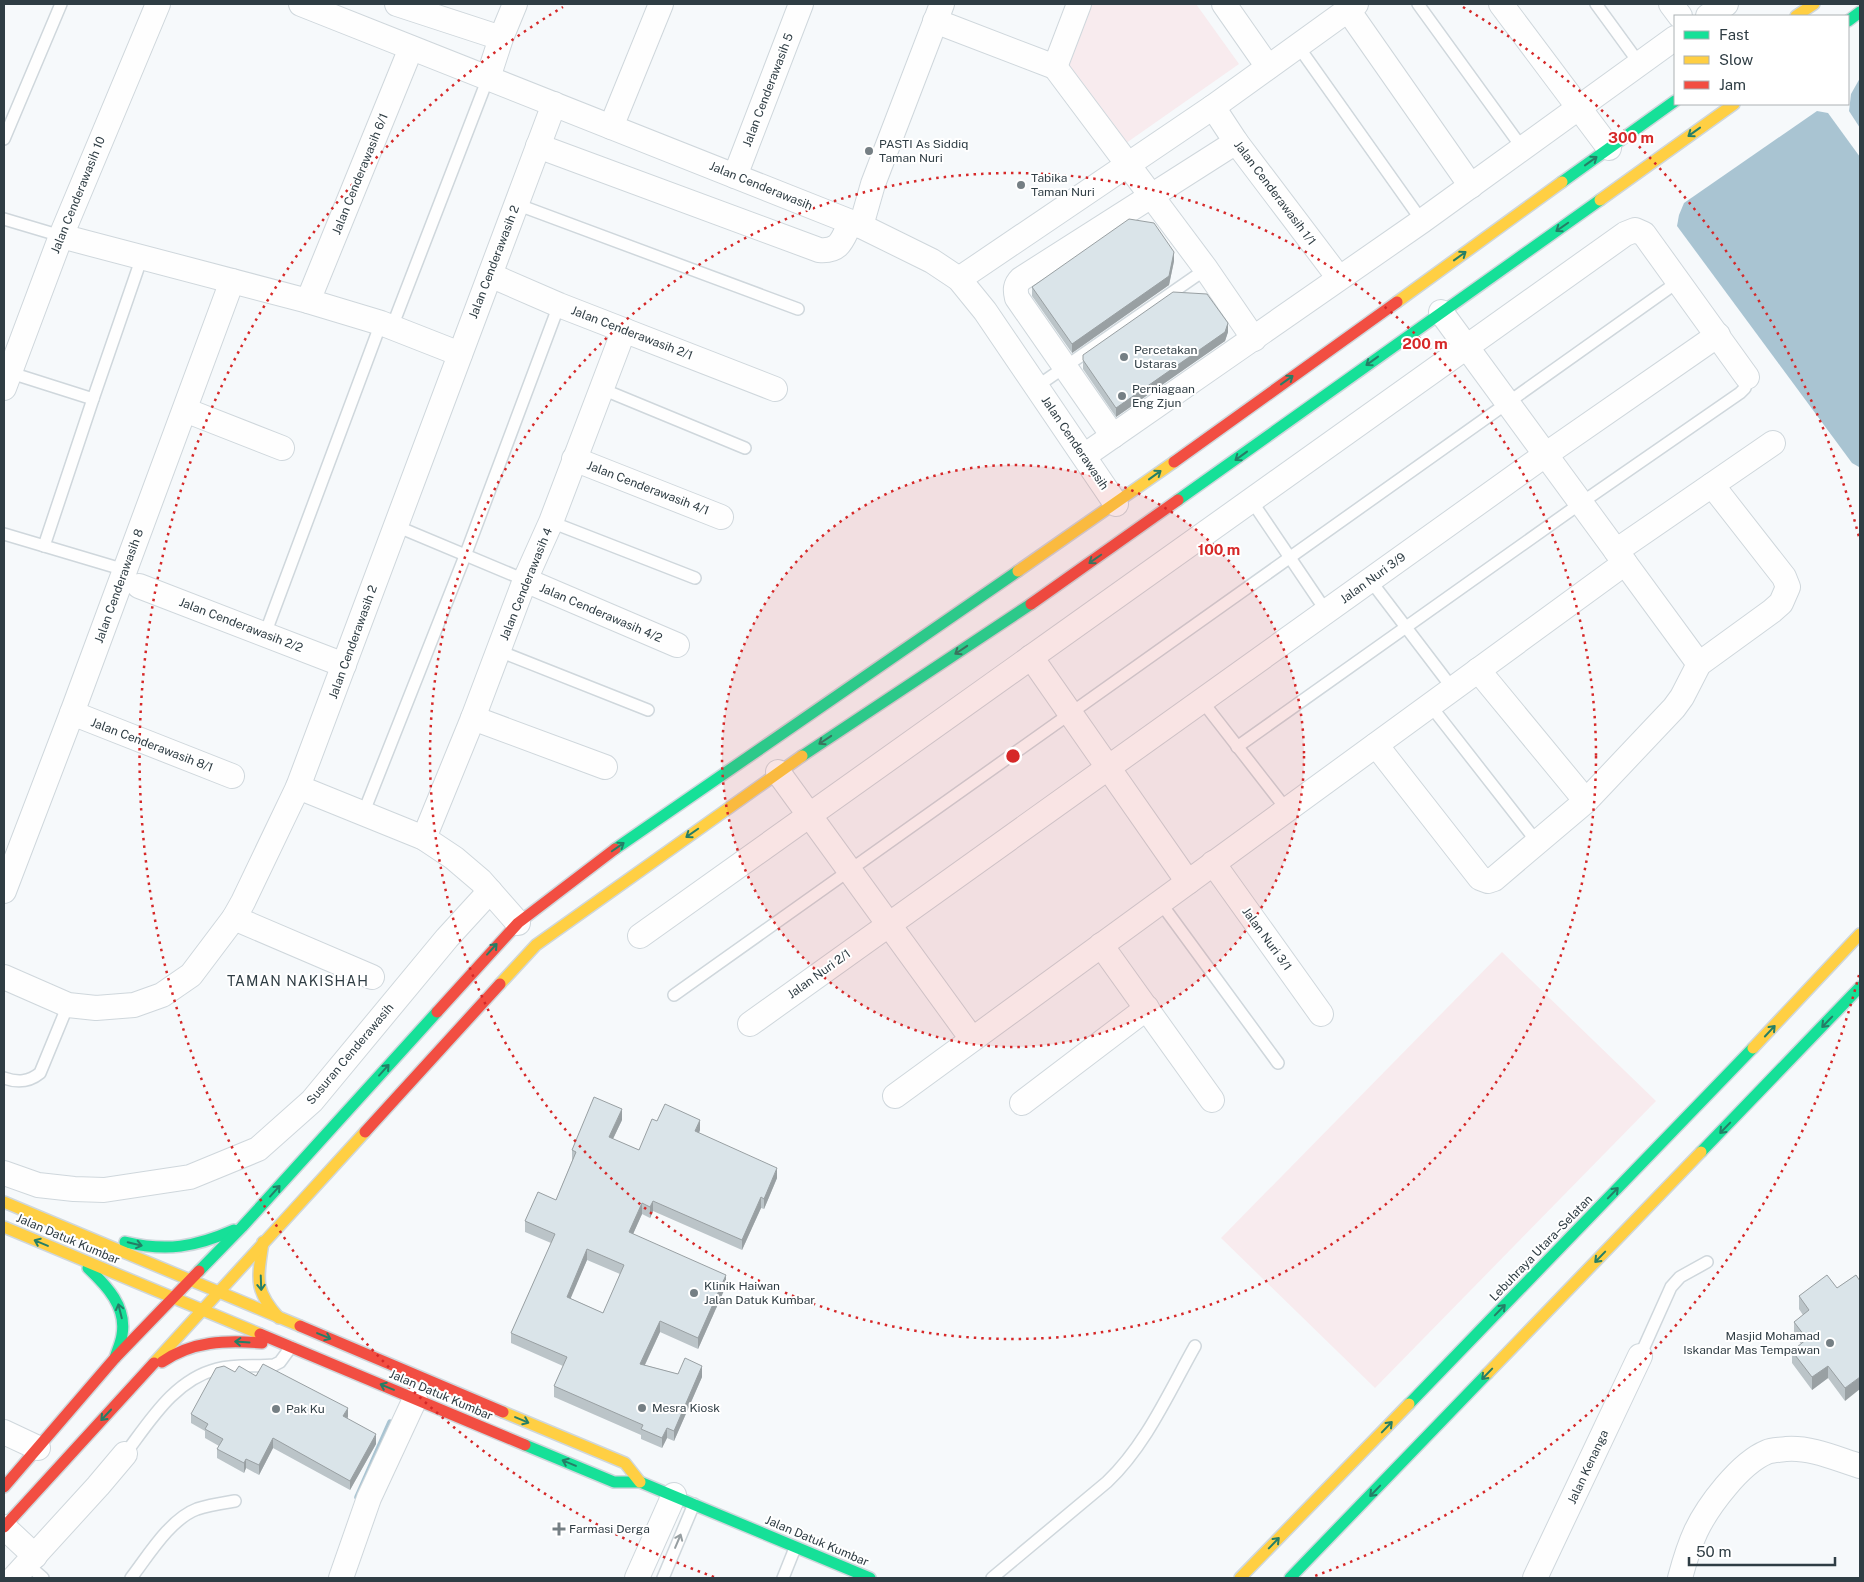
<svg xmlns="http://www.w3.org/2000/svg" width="1864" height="1582" viewBox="0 0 1864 1582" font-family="'Public Sans',sans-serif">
  <rect width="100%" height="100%" fill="#f6f9fb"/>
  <g fill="#f8ebee">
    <path d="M 1089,4 L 1196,4 L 1239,64 L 1119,148 L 1066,72 Z"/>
    <path d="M 1502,952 L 1656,1101 L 1375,1388 L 1221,1238 Z"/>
  </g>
  <g fill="#a9c4d2">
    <path d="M 1860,78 L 1860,128 L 1849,111 L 1851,94 Z"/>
    <path d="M 1817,111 L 1828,113 L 1860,157 L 1859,467 L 1852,463 L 1677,226 L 1679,215 L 1684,203 Z"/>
  </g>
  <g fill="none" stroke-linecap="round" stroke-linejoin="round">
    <path stroke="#a9c4d2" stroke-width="5.5" d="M 357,1497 L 390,1422"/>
    <g stroke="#cfd7dc" stroke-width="14">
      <g id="lane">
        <path d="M 1418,4 L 1523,149"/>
        <path d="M 1596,4 L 1639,63"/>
        <path d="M 1298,46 L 1422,221"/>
        <path d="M 4,139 L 61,4"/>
        <path d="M 516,204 L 798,309"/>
        <path d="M 4,219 L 61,236"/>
        <path d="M 392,327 L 488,78"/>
        <path d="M 8,372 L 93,399 L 142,257"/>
        <path d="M 1036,387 L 1206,269"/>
        <path d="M 602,389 L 745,448"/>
        <path d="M 1251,500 L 1326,611"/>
        <path d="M 551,522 L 695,578"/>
        <path d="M 396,526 L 525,580"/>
        <path d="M 4,534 L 125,570"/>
        <path d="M 44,546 L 93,399"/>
        <path d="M 1370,580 L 1453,689"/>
        <path d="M 265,634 L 381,323"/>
        <path d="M 499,651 L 648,710"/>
        <path d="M 1202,701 L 1287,810"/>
        <path d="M 1430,705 L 1537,842"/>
        <path d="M 1237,747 L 1581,503 L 1740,393 L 1745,388 L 1747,377"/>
        <path d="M 363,814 L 465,556 L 559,305"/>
        <path d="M 1160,902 L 1278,1063"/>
        <path d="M 674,995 L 1679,281"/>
        <path d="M 4,1078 C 18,1083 29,1082 40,1073 L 68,1005"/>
        <path d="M 1640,1356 L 1671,1287 L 1680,1277 L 1707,1262"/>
        <path d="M 125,1454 C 150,1421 174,1380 217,1369 C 235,1364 256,1367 274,1365 L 280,1362 L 291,1347"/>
        <path d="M 27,1564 L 43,1578"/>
        <path d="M 131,1578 C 148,1556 170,1519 197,1509 C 209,1505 223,1503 235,1501"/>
        <path d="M 663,1578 L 694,1504"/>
        <path d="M 783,1578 L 795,1548"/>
        <path d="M 992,1578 L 1107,1482 C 1146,1445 1169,1392 1195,1346"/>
      </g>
    </g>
    <g stroke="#cfd7dc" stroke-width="26">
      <g id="street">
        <path d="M 301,4 L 861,226 L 932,261 L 959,279 L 985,311 L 1116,504"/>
        <path d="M 397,4 L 501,38"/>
        <path d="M 1224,4 L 1268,67"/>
        <path d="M 1501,4 L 1609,148"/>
        <path d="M 1671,4 L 1680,16"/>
        <path d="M 1348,10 L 1471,186"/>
        <path d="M 1708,16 L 1726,4"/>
        <path d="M 935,21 L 1055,67"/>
        <path d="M 1055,67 L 1206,269 L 1254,339"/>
        <path d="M 1055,67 L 1079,4"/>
        <path d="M 488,78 L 501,38 L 515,4"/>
        <path d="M 1213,107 L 1236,142 L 1339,278"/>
        <path d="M 611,127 L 661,4"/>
        <path d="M 538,146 L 819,250 C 841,252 842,239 851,222"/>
        <path d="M 735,176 L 801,4"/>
        <path d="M 861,226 L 873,184 L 942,4"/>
        <path d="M 61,236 L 308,301 L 381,323 L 460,354"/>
        <path d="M 490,275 L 559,305 L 775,389"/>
        <path d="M 959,279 L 1213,107 L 1356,4"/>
        <path d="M 308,301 L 411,48"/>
        <path d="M 1441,312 L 1699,664"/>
        <path d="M 4,388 L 61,236 L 158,4"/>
        <path d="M 185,410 L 282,448"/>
        <path d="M 1113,436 L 1017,298 C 1015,290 1015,285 1021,279 L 1236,142"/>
        <path d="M 1084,456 L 1422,221 L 1675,38"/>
        <path d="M 574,459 L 721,517"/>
        <path d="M 1616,551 L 1773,443"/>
        <path d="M 525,580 L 677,645"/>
        <path d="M 139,586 L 344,665"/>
        <path d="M 1031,657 L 1188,882"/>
        <path d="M 1478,670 L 1586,801"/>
        <path d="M 72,713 L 232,776"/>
        <path d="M 473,718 L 605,767"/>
        <path d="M 1376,745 L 1480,878 L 1488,881 L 1494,879 L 1586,801 L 1674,708 L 1682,697 L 1699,664 L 1772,611 L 1781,603 L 1788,587 L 1784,577 L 1712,485"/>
        <path d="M 778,772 L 972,1039"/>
        <path d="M 298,787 L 424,838 L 454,858 L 481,881 L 518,923"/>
        <path d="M 424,838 L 473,718 L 525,580 L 551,522 L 624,330"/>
        <path d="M 1213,863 L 1321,1014"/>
        <path d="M 4,891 L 72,713 L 232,281"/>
        <path d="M 234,918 L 372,977"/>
        <path d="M 640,936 L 1625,234 L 1635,230 L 1644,234 L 1747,377"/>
        <path d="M 1101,945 L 1212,1100"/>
        <path d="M 4,977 L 68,1005 L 96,1008 L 134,1005 L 162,995 L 191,975 L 234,918 L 243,902 L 298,787 L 554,104"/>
        <path d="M 750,1024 L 1545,455 L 1718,335"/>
        <path d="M 895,1096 L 1625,563"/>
        <path d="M 1022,1103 L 1147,1008"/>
        <path d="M 4,1173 L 38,1185 L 74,1189 L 104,1190 L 190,1177 L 258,1149 L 312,1101 L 447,938 L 490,891"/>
        <path d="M 4,1432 L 38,1448"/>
        <path d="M 4,1527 L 35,1556"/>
        <path d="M 14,1578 L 98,1486 L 125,1454"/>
        <path d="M 341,1578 L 369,1498 L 415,1399"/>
        <path d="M 637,1578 L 674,1495"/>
        <path d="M 1535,1578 L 1640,1356"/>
        <path d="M 1680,1578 C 1684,1563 1689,1546 1696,1531 C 1708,1506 1740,1463 1767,1452 C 1772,1450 1780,1450 1786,1449 C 1811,1447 1837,1459 1860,1466"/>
      </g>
    </g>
    <g stroke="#cfd7dc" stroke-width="14">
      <g id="fast">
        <path d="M 1848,21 L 1860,12"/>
        <path d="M 1562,182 L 1675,101"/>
        <path d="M 1178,500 L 1600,200"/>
        <path d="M 802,756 L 1031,604"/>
        <path d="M 615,849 L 1018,571"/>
        <path d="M 1701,1152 L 1860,987"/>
        <path d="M 125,1242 C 167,1252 195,1247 234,1230"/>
        <path d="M 88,1268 C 107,1286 127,1307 122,1335 C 121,1343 117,1351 115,1358"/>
        <path d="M 199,1271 L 242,1227 L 437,1012"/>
        <path d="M 1409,1404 L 1753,1048"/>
        <path d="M 525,1445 L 614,1482 L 640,1482 L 870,1578"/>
        <path d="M 1290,1578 L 1487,1374"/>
      </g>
    </g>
    <g stroke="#cfd7dc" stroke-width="14">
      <g id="slow">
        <path d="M 1796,16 L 1814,4"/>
        <path d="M 1600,200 L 1734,104"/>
        <path d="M 1397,302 L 1562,182"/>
        <path d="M 1018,571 L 1174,462"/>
        <path d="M 500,984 L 536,945 L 802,756"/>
        <path d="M 1753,1048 L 1860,934"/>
        <path d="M 4,1202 L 300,1326"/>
        <path d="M 4,1227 L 260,1334"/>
        <path d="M 263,1242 C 258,1278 253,1289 279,1318"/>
        <path d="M 154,1363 L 365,1132"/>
        <path d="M 1487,1374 L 1701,1152"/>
        <path d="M 503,1412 L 625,1463 L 640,1482"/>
        <path d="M 1240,1578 L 1409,1404"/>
      </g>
    </g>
    <g stroke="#cfd7dc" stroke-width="14">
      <g id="jam">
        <path d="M 1174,462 L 1397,302"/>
        <path d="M 1031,604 L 1178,500"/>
        <path d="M 437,1012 L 518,923 L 615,849"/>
        <path d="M 365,1132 L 500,984"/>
        <path d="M 300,1326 L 503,1412"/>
        <path d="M 260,1334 L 525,1445"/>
        <path d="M 162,1362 C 192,1341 226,1340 262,1343"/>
        <path d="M 4,1487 L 115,1358 L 199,1271"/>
        <path d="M 4,1527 L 154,1363"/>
      </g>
    </g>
    <use href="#lane" stroke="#fefefe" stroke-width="11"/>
    <use href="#street" stroke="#fefefe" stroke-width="24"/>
    <use href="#fast" stroke="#16e098" stroke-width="11"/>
    <use href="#slow" stroke="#ffcf43" stroke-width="11"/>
    <use href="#jam" stroke="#f24e42" stroke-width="11"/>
  </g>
  <g fill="#bbc4c8" fill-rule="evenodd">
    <path d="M 1174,261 L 1169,285 L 1072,353 L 1032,296 L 1032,287 Z"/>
    <path d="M 1228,332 L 1225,341 L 1116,417 L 1083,369 L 1083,355 Z"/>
    <path d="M 622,1120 L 613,1139 L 639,1150 L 657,1121 L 700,1130 L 699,1133 L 777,1178 L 764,1209 L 761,1208 L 742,1250 L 653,1211 L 650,1218 L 642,1214 L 633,1234 L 726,1286 L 698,1349 L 660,1332 L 645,1365 L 678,1374 L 702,1377 L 674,1441 L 667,1438 L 662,1448 L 641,1439 L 641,1435 L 554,1397 L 554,1386 L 563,1366 L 511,1343 L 511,1333 L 551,1243 L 525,1232 L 525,1221 L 556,1200 L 572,1161 L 572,1150 ZM 587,1260 L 620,1274 L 603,1313 L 570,1298 Z"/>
    <path d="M 1856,1275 L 1845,1401 L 1828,1378 L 1812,1390 L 1792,1363 L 1792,1351 L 1801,1344 L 1794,1334 L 1794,1322 L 1803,1315 L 1799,1309 L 1799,1296 L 1837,1288 Z"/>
    <path d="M 235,1372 L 256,1376 L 348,1417 L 347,1418 L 376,1444 L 350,1490 L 273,1448 L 259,1475 L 246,1468 L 244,1473 L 217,1458 L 217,1449 L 219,1446 L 205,1438 L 205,1431 L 191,1423 L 191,1414 Z"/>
  </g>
  <g fill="#99a0a3">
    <path d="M 1174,252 L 1174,261 L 1169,285 L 1072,353 L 1072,344 Z"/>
    <path d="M 1228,323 L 1228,332 L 1225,341 L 1116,417 L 1116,408 Z"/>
    <path d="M 622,1109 L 622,1120 L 609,1147 L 609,1137 Z"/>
    <path d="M 700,1120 L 700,1130 L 695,1142 L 695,1131 Z"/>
    <path d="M 777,1168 L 777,1178 L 764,1209 L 764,1199 Z"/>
    <path d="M 761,1197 L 761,1208 L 742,1250 L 742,1240 Z"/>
    <path d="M 653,1201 L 653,1211 L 650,1218 L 650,1207 Z"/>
    <path d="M 642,1203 L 642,1214 L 629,1243 L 629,1232 Z"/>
    <path d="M 587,1249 L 587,1260 L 567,1307 L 567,1297 Z"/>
    <path d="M 726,1275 L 726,1286 L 698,1349 L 698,1338 Z"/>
    <path d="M 660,1321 L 660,1332 L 640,1375 L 640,1364 Z"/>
    <path d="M 702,1366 L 702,1377 L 674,1441 L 674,1431 Z"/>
    <path d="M 1828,1366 L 1828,1378 L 1812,1390 L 1812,1377 Z"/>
    <path d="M 1860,1377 L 1860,1389 L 1845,1401 L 1845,1388 Z"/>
    <path d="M 348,1408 L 348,1417 L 343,1426 L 343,1416 Z"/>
    <path d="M 667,1428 L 667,1438 L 662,1448 L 662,1438 Z"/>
    <path d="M 376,1434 L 376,1444 L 350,1490 L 350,1481 Z"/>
    <path d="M 273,1438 L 273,1448 L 259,1475 L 259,1465 Z"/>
    <path d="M 246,1459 L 246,1468 L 244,1473 L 244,1463 Z"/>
  </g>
  <g fill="#dae4e9" stroke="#99a0a3" fill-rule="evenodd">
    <path d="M 1129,219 L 1154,223 L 1174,252 L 1169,276 L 1072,344 L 1032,287 Z"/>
    <path d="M 1173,292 L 1207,294 L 1228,323 L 1225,332 L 1116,408 L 1083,360 L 1083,355 Z"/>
    <path d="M 594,1097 L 622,1109 L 609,1137 L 639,1150 L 652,1119 L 657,1121 L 665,1104 L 700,1120 L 695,1131 L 777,1168 L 764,1199 L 761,1197 L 742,1240 L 653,1201 L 650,1207 L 642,1203 L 629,1232 L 726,1275 L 698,1338 L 660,1321 L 640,1364 L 678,1374 L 685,1358 L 702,1366 L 674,1431 L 667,1428 L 662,1438 L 641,1429 L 643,1425 L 554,1386 L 567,1357 L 511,1333 L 555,1234 L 525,1221 L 538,1192 L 556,1200 L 576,1152 L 572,1150 ZM 587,1249 L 624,1265 L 603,1313 L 567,1297 Z"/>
    <path d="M 1827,1275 L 1837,1288 L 1856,1275 L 1860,1281 L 1860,1377 L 1845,1388 L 1828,1366 L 1812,1377 L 1792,1351 L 1807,1339 L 1794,1322 L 1809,1310 L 1799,1296 Z"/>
    <path d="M 263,1364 L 348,1408 L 343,1416 L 376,1434 L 350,1481 L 273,1438 L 259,1465 L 246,1459 L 244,1463 L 217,1449 L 223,1439 L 205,1429 L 208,1424 L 191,1414 L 216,1368 L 224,1366 L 235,1372 L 239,1366 L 256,1376 Z"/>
  </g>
  <defs><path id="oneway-shaft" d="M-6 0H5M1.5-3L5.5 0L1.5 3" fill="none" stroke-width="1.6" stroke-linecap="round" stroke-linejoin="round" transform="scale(1.25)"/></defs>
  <g stroke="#257e66">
    <use href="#oneway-shaft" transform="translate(1694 132) rotate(144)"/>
    <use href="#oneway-shaft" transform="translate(1591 161) rotate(-36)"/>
    <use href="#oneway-shaft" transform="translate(1562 227) rotate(145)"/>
    <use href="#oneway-shaft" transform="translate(1460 256) rotate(-36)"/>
    <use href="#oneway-shaft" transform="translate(1372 361) rotate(144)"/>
    <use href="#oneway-shaft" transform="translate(1287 380) rotate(-36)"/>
    <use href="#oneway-shaft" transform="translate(1241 456) rotate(144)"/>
    <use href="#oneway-shaft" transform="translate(1155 475) rotate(-36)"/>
    <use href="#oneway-shaft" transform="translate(1095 559) rotate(145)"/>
    <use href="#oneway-shaft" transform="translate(961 650) rotate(146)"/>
    <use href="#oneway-shaft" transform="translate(825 740) rotate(146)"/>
    <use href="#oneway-shaft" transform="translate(692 833) rotate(145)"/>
    <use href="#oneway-shaft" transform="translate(618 847) rotate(-35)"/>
    <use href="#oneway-shaft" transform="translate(492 949) rotate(-48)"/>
    <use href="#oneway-shaft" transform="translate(1827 1022) rotate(134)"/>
    <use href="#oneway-shaft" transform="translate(1770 1031) rotate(-47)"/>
    <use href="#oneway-shaft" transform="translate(384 1070) rotate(-48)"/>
    <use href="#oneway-shaft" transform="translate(1725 1128) rotate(134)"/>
    <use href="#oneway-shaft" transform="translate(275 1191) rotate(-48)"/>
    <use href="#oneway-shaft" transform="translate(1613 1193) rotate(-46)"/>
    <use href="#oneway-shaft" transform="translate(41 1243) rotate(-157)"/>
    <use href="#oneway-shaft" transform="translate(135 1244) rotate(13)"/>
    <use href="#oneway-shaft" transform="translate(1600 1257) rotate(134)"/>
    <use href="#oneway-shaft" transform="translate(261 1283) rotate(88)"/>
    <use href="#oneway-shaft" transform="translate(1500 1310) rotate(-46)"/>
    <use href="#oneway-shaft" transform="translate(120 1311) rotate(-104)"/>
    <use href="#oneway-shaft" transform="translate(324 1336) rotate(23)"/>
    <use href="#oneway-shaft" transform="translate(242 1342) rotate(-176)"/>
    <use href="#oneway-shaft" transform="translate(1487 1374) rotate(134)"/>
    <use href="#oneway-shaft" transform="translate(387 1387) rotate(-157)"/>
    <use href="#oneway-shaft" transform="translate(106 1415) rotate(133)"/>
    <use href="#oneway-shaft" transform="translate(522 1420) rotate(23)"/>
    <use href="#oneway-shaft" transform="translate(1387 1427) rotate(-46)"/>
    <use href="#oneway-shaft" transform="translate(569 1463) rotate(-157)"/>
    <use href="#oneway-shaft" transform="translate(1375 1491) rotate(134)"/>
    <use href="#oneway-shaft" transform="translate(1274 1543) rotate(-46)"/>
  </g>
  <use stroke="#969ea1" href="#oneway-shaft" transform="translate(678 1541) rotate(-67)"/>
  <circle cx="1013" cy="756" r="291" fill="#d62828" fill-opacity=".12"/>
  <g fill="none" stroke="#d62828" stroke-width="2.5" stroke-dasharray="2.5 5">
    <circle cx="1013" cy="756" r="291"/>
    <circle cx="1013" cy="756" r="583"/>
    <path d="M1859 975A874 874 0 0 1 1312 1577M714 1577A874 874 0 0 1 563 7M1463 7A874 874 0 0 1 1859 537"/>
  </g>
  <g fill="#757f84" stroke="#fff" stroke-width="2">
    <circle cx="869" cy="151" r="5"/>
    <circle cx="1021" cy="185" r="5"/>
    <circle cx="1124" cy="357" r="5"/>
    <circle cx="1122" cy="396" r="5"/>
    <circle cx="694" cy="1293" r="5"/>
    <circle cx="1830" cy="1343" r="5"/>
    <circle cx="642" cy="1408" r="5"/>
    <circle cx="276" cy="1409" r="5"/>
    <path d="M556.5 1521.5h5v5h5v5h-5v5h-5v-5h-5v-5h5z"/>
  </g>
  <g text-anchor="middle" stroke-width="4" stroke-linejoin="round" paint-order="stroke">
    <g font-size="12" fill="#2f3d44" stroke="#fff">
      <text transform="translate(768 90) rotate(-69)" y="4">Jalan Cenderawasih 5</text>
      <text transform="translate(360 174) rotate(-68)" y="4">Jalan Cenderawasih 6/1</text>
      <text transform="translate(761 186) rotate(22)" y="4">Jalan Cenderawasih</text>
      <text transform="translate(1275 193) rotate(53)" y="4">Jalan Cenderawasih 1/1</text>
      <text transform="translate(78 195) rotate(-68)" y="4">Jalan Cenderawasih 10</text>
      <text transform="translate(494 262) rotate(-69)" y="4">Jalan Cenderawasih 2</text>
      <text transform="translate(632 333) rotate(21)" y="4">Jalan Cenderawasih 2/1</text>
      <text transform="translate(1075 443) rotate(56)" y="4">Jalan Cenderawasih</text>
      <text transform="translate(648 488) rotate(21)" y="4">Jalan Cenderawasih 4/1</text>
      <text transform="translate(1373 578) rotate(-36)" y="4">Jalan Nuri 3/9</text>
      <text transform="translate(526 584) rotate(-68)" y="4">Jalan Cenderawasih 4</text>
      <text transform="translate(119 586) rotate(-70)" y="4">Jalan Cenderawasih 8</text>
      <text transform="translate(601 613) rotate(23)" y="4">Jalan Cenderawasih 4/2</text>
      <text transform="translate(241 625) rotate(21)" y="4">Jalan Cenderawasih 2/2</text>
      <text transform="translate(353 642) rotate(-70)" y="4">Jalan Cenderawasih 2</text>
      <text transform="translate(152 745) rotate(21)" y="4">Jalan Cenderawasih 8/1</text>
      <text transform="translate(1267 939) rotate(54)" y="4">Jalan Nuri 3/1</text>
      <text transform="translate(819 974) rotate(-36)" y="4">Jalan Nuri 2/1</text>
      <text transform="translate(350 1054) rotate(-50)" y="4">Susuran Cenderawasih</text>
      <text transform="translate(68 1239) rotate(23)" y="4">Jalan Datuk Kumbar</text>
      <text transform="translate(1541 1248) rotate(-46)" y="4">Lebuhraya Utara–Selatan</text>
      <text transform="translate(441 1395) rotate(23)" y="4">Jalan Datuk Kumbar</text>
      <text transform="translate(1588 1467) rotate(-65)" y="4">Jalan Kenanga</text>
      <text transform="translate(817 1541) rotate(23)" y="4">Jalan Datuk Kumbar</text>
    </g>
    <g font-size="12" fill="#2f3d44" stroke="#fff" text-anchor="start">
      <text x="879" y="148">PASTI As Siddiq<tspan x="879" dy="14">Taman Nuri</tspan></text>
      <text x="1031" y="182">Tabika<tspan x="1031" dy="14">Taman Nuri</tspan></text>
      <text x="1134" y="354">Percetakan<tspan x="1134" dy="14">Ustaras</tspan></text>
      <text x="1132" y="393">Perniagaan<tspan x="1132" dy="14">Eng Zjun</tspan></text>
      <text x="704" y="1290">Klinik Haiwan<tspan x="704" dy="14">Jalan Datuk Kumbar</tspan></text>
      <text x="1820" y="1340" text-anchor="end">Masjid Mohamad<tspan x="1820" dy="14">Iskandar Mas Tempawan</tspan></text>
      <text x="652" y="1412">Mesra Kiosk</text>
      <text x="286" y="1413">Pak Ku</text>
      <text x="569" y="1533">Farmasi Derga</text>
    </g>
    <g font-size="14" letter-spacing="1" fill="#2f3d44" stroke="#fff">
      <text x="298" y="986">TAMAN NAKISHAH</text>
    </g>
  </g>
  <circle cx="1013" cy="756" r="8" fill="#d62828" stroke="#fff" stroke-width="2.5"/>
  <g font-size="15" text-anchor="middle" font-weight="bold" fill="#d62828" stroke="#fff" stroke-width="4" stroke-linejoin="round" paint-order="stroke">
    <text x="1631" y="143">300 m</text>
    <text x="1425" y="349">200 m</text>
    <text x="1219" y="555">100 m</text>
  </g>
  <rect width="1864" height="1582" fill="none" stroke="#2f3d44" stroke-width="10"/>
  <rect x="1674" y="15" width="175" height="90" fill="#ffffff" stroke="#acb1b4"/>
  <rect x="1684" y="31" width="25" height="8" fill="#16e098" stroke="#acb1b4"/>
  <text x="1719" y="40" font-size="15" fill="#2f3d44">Fast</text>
  <rect x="1684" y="56" width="25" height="8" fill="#ffcf43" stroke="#acb1b4"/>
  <text x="1719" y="65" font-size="15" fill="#2f3d44">Slow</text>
  <rect x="1684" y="81" width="25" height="8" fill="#f24e42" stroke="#acb1b4"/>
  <text x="1719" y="90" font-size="15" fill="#2f3d44">Jam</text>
  <path d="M1689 1557v8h146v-8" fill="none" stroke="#2f3d44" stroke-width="2.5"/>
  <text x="1696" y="1557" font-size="15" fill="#2f3d44" stroke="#ffffff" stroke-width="4" paint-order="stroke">50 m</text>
</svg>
